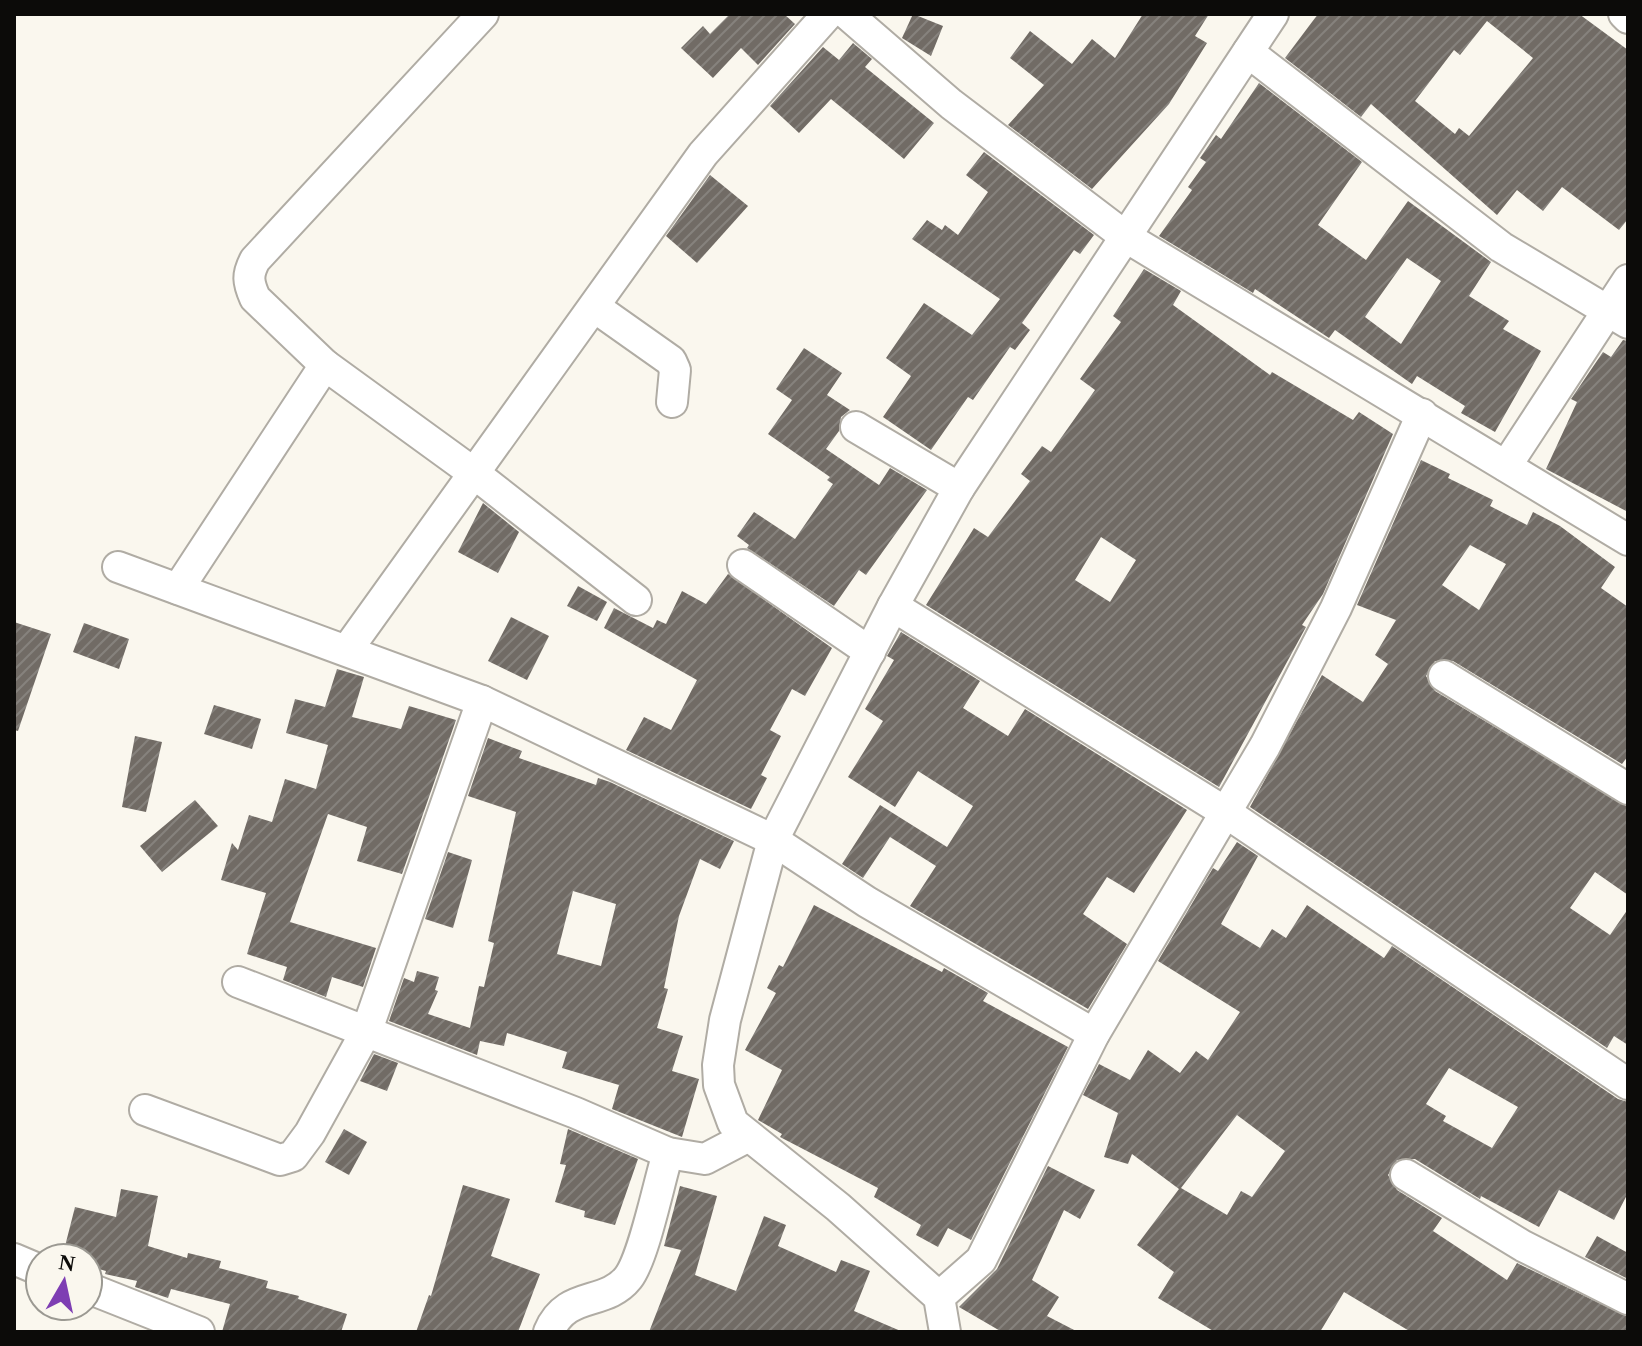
<svg xmlns="http://www.w3.org/2000/svg" width="1642" height="1346" viewBox="0 0 1642 1346" font-family="'Times New Roman',serif">
  <defs>
    <pattern id="building-hatch" width="6" height="6" patternUnits="userSpaceOnUse" patternTransform="scale(2)"><rect width="6" height="6" fill="#716b65"/><path d="M-1 1l2-2M0 6l6-6M5 7l2-2" fill="none" stroke="#86827d"/></pattern>
  </defs>
  <rect width="100%" height="100%" fill="#faf7ee"/>
  <g fill="url(#building-hatch)" fill-rule="evenodd">
    <path d="M 730,14 L 784,14 L 795,24 L 758,65 L 741,48 L 713,78 L 681,48 L 703,26 L 710,34 Z"/>
    <path d="M 913,14 L 943,26 L 931,56 L 902,38 Z"/>
    <path d="M 1143,14 L 1209,14 L 1195,36 L 1207,43 L 1169,104 L 1092,189 L 1008,125 L 1044,85 L 1010,58 L 1030,31 L 1072,64 L 1092,39 L 1115,58 Z"/>
    <path d="M 1318,14 L 1579,14 L 1628,50 L 1628,219 L 1619,230 L 1562,187 L 1543,211 L 1517,190 L 1497,215 L 1371,104 L 1361,117 L 1285,58 ZM 1487,21 L 1533,58 L 1469,136 L 1459,128 L 1455,134 L 1415,101 L 1454,50 L 1460,55 Z"/>
    <path d="M 853,43 L 872,59 L 865,67 L 934,123 L 904,159 L 831,99 L 799,133 L 770,106 L 823,47 L 839,60 Z"/>
    <path d="M 1259,83 L 1362,162 L 1318,225 L 1366,260 L 1408,201 L 1491,262 L 1469,296 L 1509,321 L 1503,329 L 1541,351 L 1495,432 L 1461,413 L 1465,406 L 1417,376 L 1412,384 L 1335,330 L 1329,338 L 1255,289 L 1253,293 L 1159,236 L 1192,190 L 1188,187 L 1206,162 L 1200,158 L 1216,135 L 1221,139 ZM 1407,258 L 1441,281 L 1401,344 L 1365,317 Z"/>
    <path d="M 984,152 L 1094,235 L 1080,254 L 1074,250 L 1022,323 L 1030,330 L 1015,350 L 1010,347 L 973,400 L 968,397 L 931,450 L 883,417 L 911,376 L 886,358 L 924,303 L 972,335 L 1000,299 L 912,239 L 927,220 L 942,230 L 945,225 L 958,235 L 988,192 L 966,175 Z"/>
    <path d="M 710,175 L 748,206 L 697,263 L 666,236 Z"/>
    <path d="M 1144,269 L 1181,291 L 1173,305 L 1270,375 L 1272,372 L 1353,420 L 1359,412 L 1393,434 L 1323,594 L 1302,625 L 1306,627 L 1219,787 L 926,605 L 974,528 L 988,537 L 1030,481 L 1021,474 L 1042,446 L 1051,452 L 1095,390 L 1080,379 L 1121,322 L 1113,316 ZM 1101,537 L 1136,560 L 1110,602 L 1075,580 Z"/>
    <path d="M 1623,340 L 1628,341 L 1628,512 L 1546,469 L 1577,402 L 1571,399 L 1603,352 L 1611,357 Z"/>
    <path d="M 804,348 L 842,373 L 827,395 L 850,410 L 841,417 L 839,431 L 826,449 L 879,485 L 890,468 L 927,490 L 866,575 L 859,570 L 834,606 L 747,548 L 749,545 L 737,536 L 754,512 L 795,539 L 833,484 L 827,480 L 830,477 L 768,434 L 792,400 L 776,389 Z"/>
    <path d="M 1421,460 L 1450,474 L 1448,478 L 1493,500 L 1490,506 L 1527,525 L 1533,512 L 1560,526 L 1615,567 L 1601,588 L 1628,607 L 1628,756 L 1622,764 L 1453,661 L 1435,661 L 1426,676 L 1435,691 L 1628,807 L 1628,895 L 1595,872 L 1570,908 L 1610,935 L 1628,909 L 1628,1045 L 1614,1036 L 1607,1048 L 1250,807 L 1322,675 L 1363,702 L 1388,664 L 1375,655 L 1396,620 L 1357,605 ZM 1470,545 L 1506,564 L 1479,610 L 1442,585 Z"/>
    <path d="M 483,503 L 519,532 L 498,573 L 458,552 Z"/>
    <path d="M 728,574 L 832,648 L 805,696 L 792,689 L 770,730 L 781,736 L 761,775 L 767,778 L 751,809 L 626,750 L 644,717 L 671,730 L 697,680 L 604,628 L 614,608 L 653,628 L 657,620 L 666,624 L 682,591 L 706,604 Z"/>
    <path d="M 578,586 L 607,602 L 597,621 L 567,606 Z"/>
    <path d="M 511,617 L 549,636 L 527,680 L 488,661 Z"/>
    <path d="M 14,622 L 51,634 L 18,731 L 14,730 Z"/>
    <path d="M 84,623 L 129,639 L 119,669 L 73,652 Z"/>
    <path d="M 901,632 L 980,681 L 963,708 L 1008,736 L 1025,709 L 1187,810 L 1134,893 L 1107,877 L 1083,914 L 1127,944 L 1088,1009 L 910,906 L 936,866 L 890,837 L 863,878 L 842,864 L 880,805 L 947,847 L 973,806 L 918,771 L 895,807 L 848,777 L 883,721 L 865,709 L 894,660 L 887,656 Z"/>
    <path d="M 337,669 L 364,677 L 352,717 L 401,729 L 409,706 L 456,720 L 402,874 L 357,861 L 367,827 L 328,814 L 290,922 L 376,948 L 363,987 L 332,977 L 326,997 L 283,980 L 287,967 L 247,954 L 266,893 L 221,880 L 232,843 L 238,850 L 249,815 L 272,822 L 285,779 L 316,789 L 328,745 L 286,733 L 295,699 L 325,707 Z"/>
    <path d="M 214,705 L 261,719 L 252,749 L 204,734 Z"/>
    <path d="M 135,736 L 162,742 L 146,812 L 122,807 Z"/>
    <path d="M 488,738 L 522,751 L 519,758 L 596,785 L 598,778 L 610,782 L 734,841 L 720,869 L 700,859 L 679,916 L 664,988 L 668,989 L 657,1028 L 683,1036 L 672,1071 L 699,1079 L 682,1137 L 612,1109 L 619,1085 L 562,1068 L 567,1052 L 507,1033 L 504,1046 L 480,1041 L 477,1055 L 389,1021 L 404,978 L 414,982 L 417,971 L 439,977 L 435,990 L 438,991 L 428,1014 L 470,1028 L 479,986 L 484,987 L 494,943 L 488,941 L 516,812 L 468,796 ZM 573,891 L 616,904 L 601,966 L 557,954 Z"/>
    <path d="M 195,800 L 218,826 L 162,872 L 140,846 Z"/>
    <path d="M 1237,842 L 1258,856 L 1221,924 L 1260,948 L 1272,929 L 1286,938 L 1307,905 L 1384,958 L 1392,946 L 1618,1099 L 1628,1102 L 1628,1193 L 1614,1220 L 1559,1190 L 1539,1227 L 1481,1196 L 1480,1199 L 1415,1159 L 1397,1160 L 1388,1175 L 1397,1190 L 1442,1218 L 1433,1231 L 1507,1280 L 1517,1263 L 1628,1317 L 1628,1332 L 1411,1332 L 1344,1292 L 1320,1332 L 1215,1332 L 1158,1298 L 1174,1272 L 1137,1245 L 1179,1189 L 1132,1154 L 1128,1164 L 1104,1157 L 1118,1113 L 1083,1095 L 1099,1064 L 1130,1080 L 1148,1050 L 1180,1073 L 1196,1051 L 1208,1060 L 1240,1012 L 1158,961 L 1213,868 L 1218,871 ZM 1449,1068 L 1518,1107 L 1492,1148 L 1443,1121 L 1446,1116 L 1426,1104 ZM 1237,1115 L 1285,1151 L 1252,1197 L 1241,1191 L 1227,1215 L 1181,1188 Z"/>
    <path d="M 448,852 L 472,860 L 453,928 L 425,919 Z"/>
    <path d="M 814,905 L 942,972 L 944,968 L 988,993 L 983,1001 L 1068,1047 L 971,1240 L 948,1228 L 938,1247 L 916,1235 L 921,1225 L 874,1197 L 878,1188 L 780,1137 L 782,1134 L 758,1120 L 782,1070 L 745,1050 L 776,993 L 767,988 L 779,965 L 783,967 Z"/>
    <path d="M 374,1054 L 398,1063 L 387,1091 L 360,1081 Z"/>
    <path d="M 344,1129 L 367,1142 L 349,1175 L 325,1162 Z"/>
    <path d="M 568,1129 L 638,1159 L 615,1225 L 584,1217 L 585,1211 L 555,1202 L 566,1165 L 560,1164 Z"/>
    <path d="M 1048,1166 L 1095,1190 L 1080,1219 L 1064,1210 L 1032,1280 L 1059,1297 L 1047,1316 L 1078,1332 L 1002,1332 L 959,1307 L 997,1269 Z"/>
    <path d="M 463,1185 L 510,1199 L 491,1256 L 540,1274 L 518,1332 L 416,1332 L 429,1295 L 431,1296 Z"/>
    <path d="M 680,1186 L 717,1196 L 695,1275 L 736,1291 L 764,1216 L 786,1225 L 778,1246 L 836,1272 L 841,1260 L 870,1271 L 854,1311 L 903,1332 L 649,1332 L 681,1250 L 664,1246 Z"/>
    <path d="M 121,1189 L 158,1196 L 148,1246 L 187,1258 L 188,1253 L 221,1261 L 219,1268 L 268,1281 L 266,1288 L 299,1296 L 298,1299 L 347,1314 L 341,1332 L 222,1332 L 230,1304 L 171,1289 L 168,1298 L 135,1287 L 137,1281 L 105,1274 L 106,1271 L 88,1266 L 88,1258 L 62,1258 L 75,1207 L 116,1217 Z"/>
    <path d="M 1597,1236 L 1628,1253 L 1628,1279 L 1585,1257 Z"/>
  </g>
  <g fill="none" stroke-linecap="round" stroke-linejoin="round">
    <g stroke="#b0aca4" stroke-width="34">
      <g id="minor">
        <path d="M 483,14 L 255,260 C 247,275 248,282 255,298 L 325,365 L 475,474 L 636,600"/>
        <path d="M 847,14 L 951,104 L 1126,237 L 1628,540"/>
        <path d="M 1624,14 L 1628,18"/>
        <path d="M 1248,52 L 1501,247 L 1628,323"/>
        <path d="M 596,308 L 671,361 L 675,370 L 672,402"/>
        <path d="M 856,427 L 959,488"/>
        <path d="M 1506,466 L 1628,280"/>
        <path d="M 743,565 L 870,652"/>
        <path d="M 118,567 L 482,701 L 773,840 L 867,902 L 1094,1034"/>
        <path d="M 178,589 L 325,365"/>
        <path d="M 893,606 L 1225,812 L 1628,1084"/>
        <path d="M 347,650 L 703,154 L 828,14"/>
        <path d="M 1444,676 L 1628,789"/>
        <path d="M 238,982 L 576,1113 L 668,1153 L 705,1159 L 747,1137"/>
        <path d="M 145,1110 L 280,1160 L 293,1156 L 310,1133 L 367,1030 L 482,701"/>
        <path d="M 1406,1175 L 1523,1246 L 1628,1299"/>
        <path d="M 14,1259 L 40,1270"/>
        <path d="M 88,1288 L 199,1332"/>
        <path d="M 939,1297 L 981,1260 L 1094,1034 L 1265,746 L 1336,608 L 1422,414"/>
        <path d="M 549,1332 C 566,1290 605,1307 628,1278 C 644,1258 659,1181 668,1153"/>
        <path d="M 945,1332 L 939,1297 L 838,1207 L 733,1123 L 719,1085 L 718,1065 L 725,1020 L 773,840 L 893,606 L 959,488 L 1273,14"/>
      </g>
    </g>
    <use href="#minor" stroke="#fff" stroke-width="30"/>
  </g>
  <rect width="1642" height="1346" fill="none" stroke="#0c0b09" stroke-width="32"/>
  <g transform="translate(64 1282) rotate(9)"><circle r="38" fill="#faf7ee" stroke="#9b9992" stroke-width="2"/>
  <path d="M0-6L14 30L0 20L-14 30Z" fill="#7e3eb3"/>
  <text y="-12" font-size="22" font-weight="bold" text-anchor="middle" fill="#0c0b09">N</text>
  </g>
</svg>
